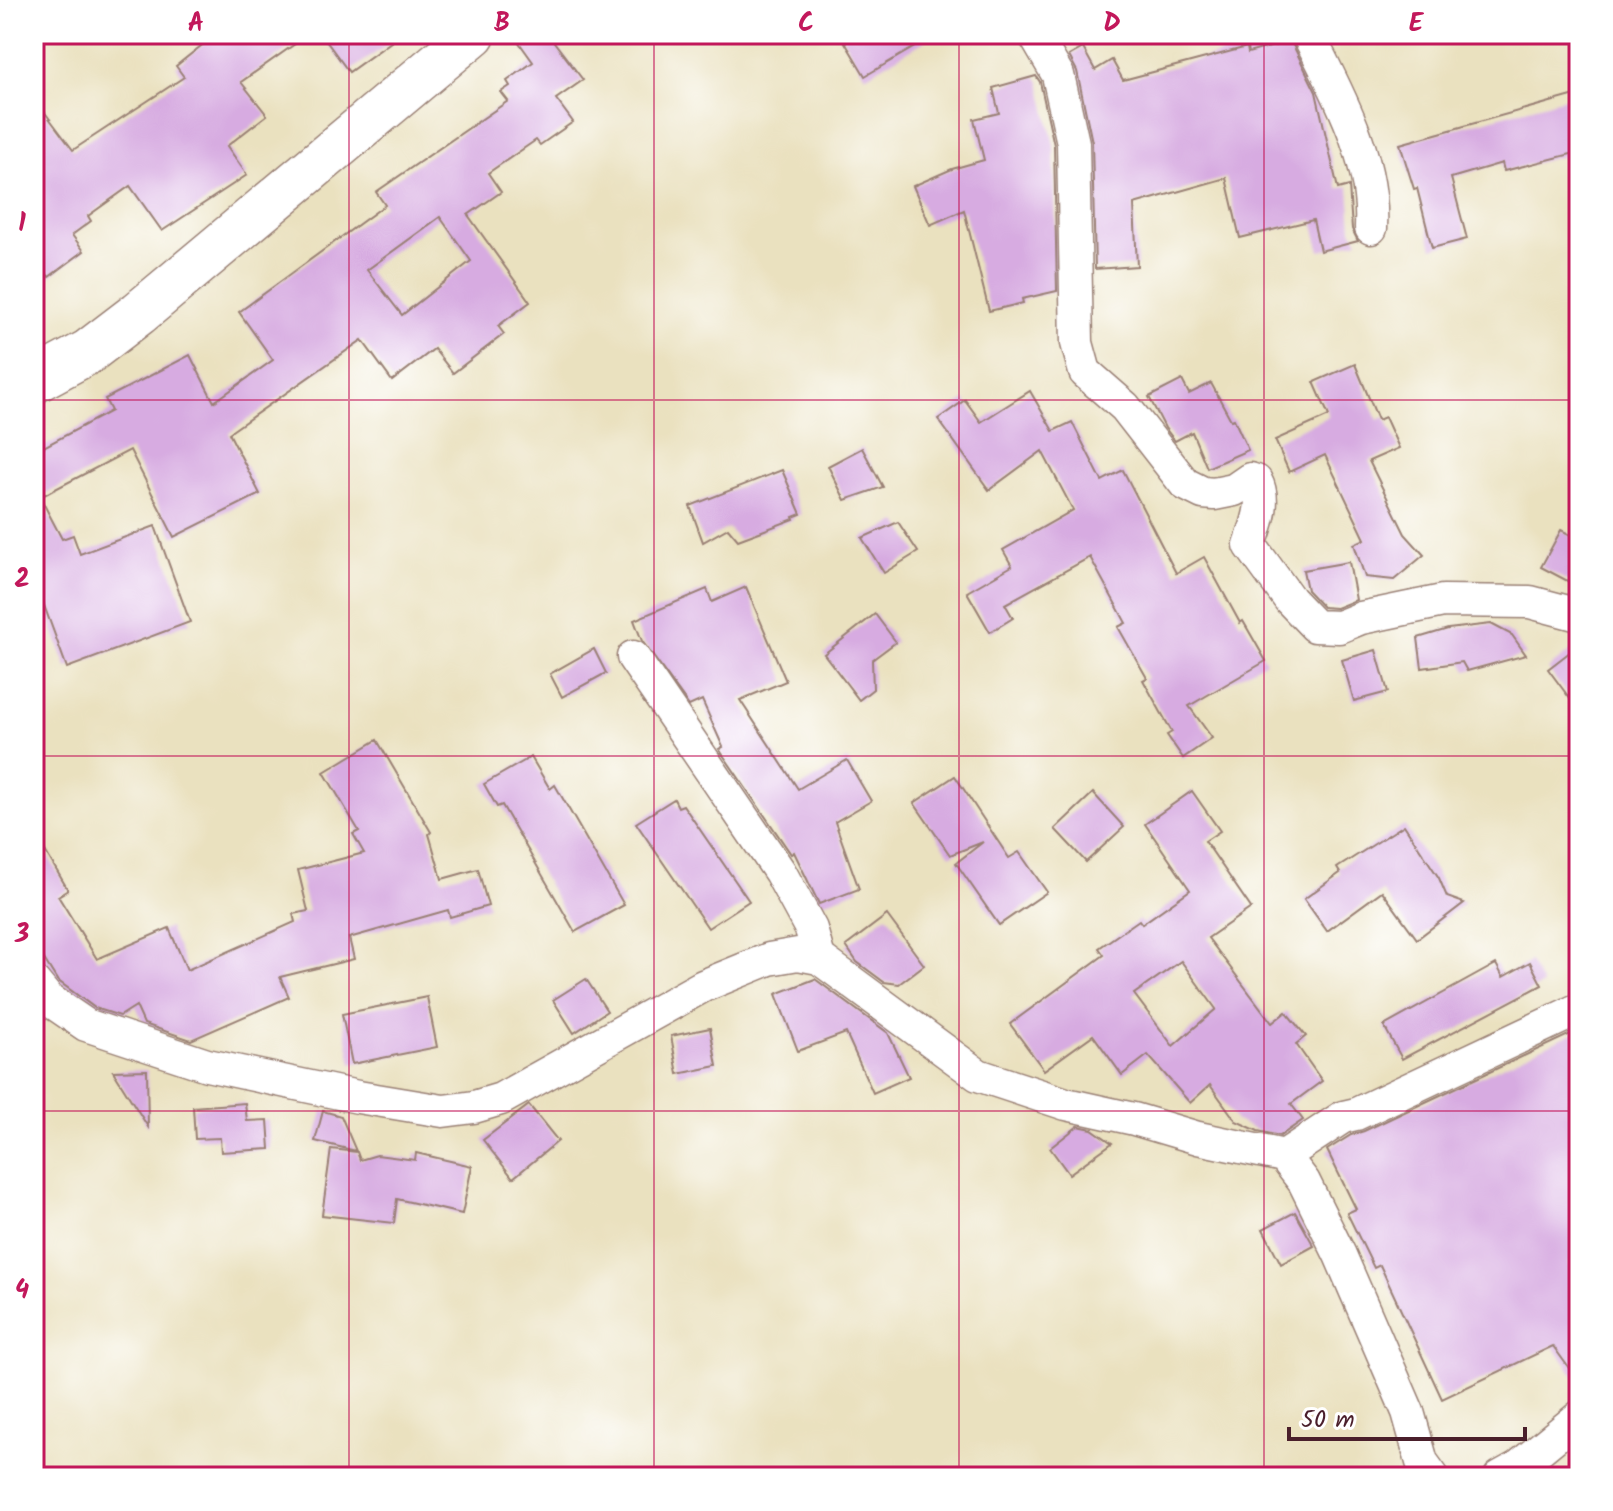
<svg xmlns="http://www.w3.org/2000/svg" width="1613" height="1511" viewBox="0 0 1613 1511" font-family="Kalam,sans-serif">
  <rect width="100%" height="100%" fill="#fff"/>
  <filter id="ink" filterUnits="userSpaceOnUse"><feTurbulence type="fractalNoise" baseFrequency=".0125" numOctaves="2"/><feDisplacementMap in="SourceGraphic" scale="16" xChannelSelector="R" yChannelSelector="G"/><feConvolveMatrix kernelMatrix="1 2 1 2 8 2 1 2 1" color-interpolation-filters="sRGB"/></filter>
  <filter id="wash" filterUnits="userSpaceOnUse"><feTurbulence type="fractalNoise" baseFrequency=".006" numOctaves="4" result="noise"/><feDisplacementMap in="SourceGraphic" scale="32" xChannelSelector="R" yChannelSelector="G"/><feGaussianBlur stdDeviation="1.8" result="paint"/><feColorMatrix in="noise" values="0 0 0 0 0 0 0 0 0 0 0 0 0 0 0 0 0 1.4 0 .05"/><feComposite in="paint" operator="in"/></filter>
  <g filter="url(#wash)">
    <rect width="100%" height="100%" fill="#eae1bf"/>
    <g id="blocks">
      <g fill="#d7abe1" fill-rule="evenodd">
        <path d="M 216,34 L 309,34 L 241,82 L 267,115 L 227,146 L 247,175 L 162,231 L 130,186 L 88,216 L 91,221 L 72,235 L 84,251 L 49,277 L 34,257 L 34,98 L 73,150 L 184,77 L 176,66 Z"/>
        <path d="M 321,34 L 402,34 L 349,72 Z"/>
        <path d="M 513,34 L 548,34 L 583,80 L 556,99 L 573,122 L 540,145 L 536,140 L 488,173 L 501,192 L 468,215 L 530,302 L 498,326 L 504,334 L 453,373 L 434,349 L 392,381 L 362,340 L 229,433 L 260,494 L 174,537 L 130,450 L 40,497 L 62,539 L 73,535 L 80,554 L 155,526 L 190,622 L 67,668 L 34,578 L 34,452 L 111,411 L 105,399 L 190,355 L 214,402 L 273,360 L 239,312 L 385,205 L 376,192 L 508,101 L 501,92 L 510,86 L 507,81 L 533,62 ZM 440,217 L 471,261 L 402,315 L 367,270 Z"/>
        <path d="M 840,34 L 937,34 L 865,76 Z"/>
        <path d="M 1291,41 L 1316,92 L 1338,189 L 1349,186 L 1352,229 L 1358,241 L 1320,251 L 1313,220 L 1240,238 L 1226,178 L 1134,204 L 1137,266 L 1095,269 L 1092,142 L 1077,71 L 1069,56 L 1083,48 L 1095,70 L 1112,60 L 1123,80 L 1247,47 L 1248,53 Z"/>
        <path d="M 1036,76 L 1040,82 L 1054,145 L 1057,291 L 1022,299 L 1023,303 L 989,311 L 964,210 L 930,225 L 913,186 L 952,169 L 984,160 L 974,119 L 999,113 L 993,88 Z"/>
        <path d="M 1579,94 L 1579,152 L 1504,171 L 1502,163 L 1451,178 L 1467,239 L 1432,248 L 1417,188 L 1414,189 L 1400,144 Z"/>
        <path d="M 1355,364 L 1378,420 L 1385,417 L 1399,448 L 1369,461 L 1405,534 L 1424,555 L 1394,580 L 1365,577 L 1354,544 L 1365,539 L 1325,455 L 1289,472 L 1275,440 L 1329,416 L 1314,382 Z"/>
        <path d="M 1182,380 L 1189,394 L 1211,383 L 1231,420 L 1234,419 L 1248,450 L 1207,468 L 1192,432 L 1175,441 L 1165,428 L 1149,397 Z"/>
        <path d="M 1030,391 L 1053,431 L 1072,422 L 1102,481 L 1123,470 L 1176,573 L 1204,557 L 1240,623 L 1243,621 L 1266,661 L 1189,706 L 1212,738 L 1183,758 L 1167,735 L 1172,732 L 1143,680 L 1147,678 L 1118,627 L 1126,623 L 1090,557 L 1005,604 L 1013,618 L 990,632 L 967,592 L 1012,566 L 1003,550 L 1073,510 L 1042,451 L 989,490 L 938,419 L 965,400 L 981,422 Z"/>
        <path d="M 862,448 L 883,487 L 845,500 L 828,466 Z"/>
        <path d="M 782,470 L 801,514 L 793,517 L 794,519 L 738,540 L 728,528 L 703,542 L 690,506 Z"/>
        <path d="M 898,522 L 918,552 L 884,573 L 862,538 Z"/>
        <path d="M 1561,530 L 1579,539 L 1579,587 L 1541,567 Z"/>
        <path d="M 1349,562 L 1356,600 L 1336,608 L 1323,607 L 1307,590 L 1303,570 Z"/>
        <path d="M 746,587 L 786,681 L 740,700 L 798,789 L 847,760 L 871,801 L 835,822 L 859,889 L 819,904 L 794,852 L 791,854 L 719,749 L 723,747 L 702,700 L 689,706 L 642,641 L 634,620 L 707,589 L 712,602 Z"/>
        <path d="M 875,614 L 896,642 L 872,660 L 873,689 L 859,700 L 824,654 Z"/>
        <path d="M 1491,624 L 1512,635 L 1526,655 L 1467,671 L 1462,662 L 1422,668 L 1418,638 L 1448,629 Z"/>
        <path d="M 1579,645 L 1579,711 L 1548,669 Z"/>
        <path d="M 594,649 L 606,673 L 562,697 L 550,674 Z"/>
        <path d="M 1376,650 L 1388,692 L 1354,701 L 1342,660 Z"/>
        <path d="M 377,740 L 431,832 L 429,834 L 442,879 L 478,869 L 488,906 L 450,917 L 448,910 L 349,938 L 354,959 L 280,977 L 289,997 L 191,1040 L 144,1024 L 136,1006 L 120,1016 L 95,1008 L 57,980 L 34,943 L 34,832 L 68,890 L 58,896 L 97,959 L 169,928 L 187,970 L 295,922 L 293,914 L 308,911 L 298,870 L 364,853 L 353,834 L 359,831 L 324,772 Z"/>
        <path d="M 531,757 L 550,789 L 555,785 L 624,905 L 575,932 L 502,805 L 497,807 L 484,784 Z"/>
        <path d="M 955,776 L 1009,858 L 1019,852 L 1047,892 L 999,925 L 956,863 L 983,842 L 950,855 L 914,803 Z"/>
        <path d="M 1192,791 L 1220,831 L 1205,841 L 1251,908 L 1208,938 L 1272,1023 L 1286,1012 L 1306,1036 L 1296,1044 L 1322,1081 L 1291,1104 L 1303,1120 L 1280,1136 L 1258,1131 L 1236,1121 L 1210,1085 L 1190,1103 L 1148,1055 L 1122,1075 L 1093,1035 L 1044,1070 L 1010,1024 L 1104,955 L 1099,948 L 1139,920 L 1142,924 L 1190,890 L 1145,824 ZM 1181,961 L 1216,1009 L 1173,1046 L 1134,994 Z"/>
        <path d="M 1093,793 L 1124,827 L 1086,862 L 1055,829 Z"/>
        <path d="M 674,799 L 678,807 L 683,805 L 749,901 L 708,928 L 636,823 Z"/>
        <path d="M 1404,825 L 1439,878 L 1447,897 L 1464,903 L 1417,939 L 1382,891 L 1327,931 L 1304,899 L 1340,873 L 1337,868 Z"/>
        <path d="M 887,915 L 924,965 L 899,984 L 884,982 L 857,962 L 846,946 Z"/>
        <path d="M 1530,962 L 1542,985 L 1402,1059 L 1384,1026 L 1496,964 L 1503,977 Z"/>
        <path d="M 586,979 L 607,1011 L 574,1033 L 553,1000 Z"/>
        <path d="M 815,979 L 888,1033 L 909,1077 L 873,1093 L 846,1033 L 798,1051 L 776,994 Z"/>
        <path d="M 427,997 L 437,1047 L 352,1064 L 342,1014 Z"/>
        <path d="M 710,1028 L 717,1066 L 678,1074 L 671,1036 Z"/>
        <path d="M 1579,1030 L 1579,1256 L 1569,1262 L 1579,1285 L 1579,1382 L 1553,1346 L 1442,1399 L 1380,1265 L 1374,1268 L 1347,1213 L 1356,1209 L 1327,1150 L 1351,1135 L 1364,1131 Z"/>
        <path d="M 147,1070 L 148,1127 L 113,1071 Z"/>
        <path d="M 245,1103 L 247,1121 L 268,1120 L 270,1149 L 221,1152 L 220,1138 L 195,1139 L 193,1107 Z"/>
        <path d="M 529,1105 L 558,1141 L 513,1178 L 483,1140 Z"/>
        <path d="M 323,1111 L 341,1116 L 356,1151 L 315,1141 Z"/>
        <path d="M 1078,1126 L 1092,1129 L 1112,1143 L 1069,1174 L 1050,1148 Z"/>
        <path d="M 331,1149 L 357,1152 L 360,1160 L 377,1155 L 415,1160 L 416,1153 L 472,1166 L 462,1214 L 397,1199 L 394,1223 L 322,1215 Z"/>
        <path d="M 1295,1212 L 1314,1246 L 1281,1264 L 1263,1229 Z"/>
      </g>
    </g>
  </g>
  <g filter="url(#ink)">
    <use href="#blocks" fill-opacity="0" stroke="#9a8075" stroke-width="2"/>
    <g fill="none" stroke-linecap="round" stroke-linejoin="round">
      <g stroke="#9a8075" stroke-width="35">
        <g id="minor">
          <path d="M 1034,34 L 1058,75 L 1073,143 L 1077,343 L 1085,372 L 1125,407 L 1185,484 L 1203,493 L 1214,494 L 1234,490 L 1250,479 L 1256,481 C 1267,501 1257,524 1250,545 L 1290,600 L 1315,626 L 1339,627 L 1361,618 L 1443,601 L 1530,602 L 1579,615"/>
          <path d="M 1308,34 C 1338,94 1375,159 1371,228"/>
          <path d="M 633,657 L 780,872 L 811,929 L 819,958"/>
          <path d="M 34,982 L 48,999 L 86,1025 L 207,1065 L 358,1097 L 443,1111 L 474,1107 L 501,1099 L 703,986 L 769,959 L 798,954 L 819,958 L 978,1075 L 1066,1104 L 1134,1119 L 1198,1138 L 1284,1156 L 1304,1182 L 1340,1255 L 1408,1412 L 1422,1462 L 1433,1477"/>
          <path d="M 1284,1156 L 1343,1117 L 1356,1114 L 1579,1009"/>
          <path d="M 1500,1477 L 1518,1467 L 1579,1417"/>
        </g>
      </g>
      <g stroke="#9a8075" stroke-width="47">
        <path id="primary" d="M 34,381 L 88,352 L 139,313 L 473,34"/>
      </g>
      <use href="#minor" stroke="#fff" stroke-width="32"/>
      <use href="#primary" stroke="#fff" stroke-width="44"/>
    </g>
  </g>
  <path fill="none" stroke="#c2185b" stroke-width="2" stroke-opacity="0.55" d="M 349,34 L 349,1477M 654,34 L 654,1477M 959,34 L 959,1477M 1264,34 L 1264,1477M 34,400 L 1579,400M 34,756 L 1579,756M 34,1111 L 1579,1111"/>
  <rect width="1613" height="1511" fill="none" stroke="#fff" stroke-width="88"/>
  <path d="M1289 1427v12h236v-12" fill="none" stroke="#4a1f2b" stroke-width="4"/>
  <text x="1301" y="1427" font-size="24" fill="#4a1f2b" stroke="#ffffff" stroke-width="6" paint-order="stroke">50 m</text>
  <rect x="44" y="44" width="1525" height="1423" fill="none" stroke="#c2185b" stroke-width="3"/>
  <g font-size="26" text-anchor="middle" font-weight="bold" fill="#c2185b">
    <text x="196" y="31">A</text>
    <text x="502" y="31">B</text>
    <text x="806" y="31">C</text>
    <text x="1112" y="31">D</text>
    <text x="1416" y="31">E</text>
    <text x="22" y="231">1</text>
    <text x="22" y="587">2</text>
    <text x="22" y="942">3</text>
    <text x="22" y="1298">4</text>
  </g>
</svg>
